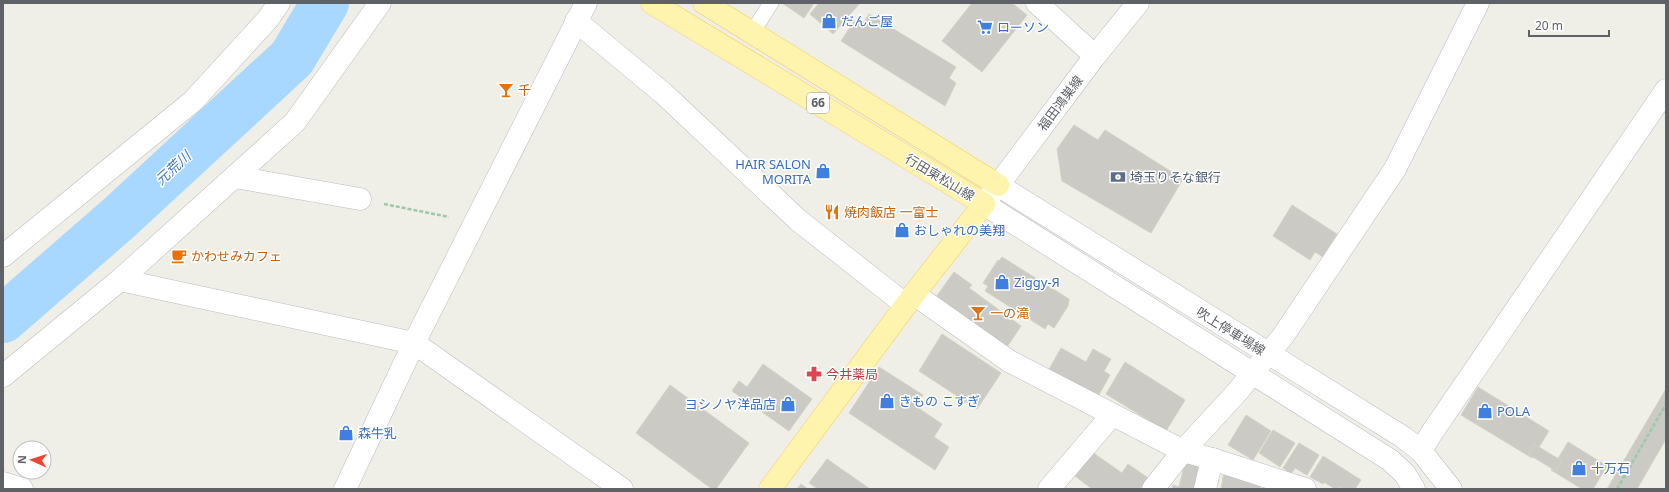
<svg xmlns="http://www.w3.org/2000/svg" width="1669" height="492" viewBox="0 0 1669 492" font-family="'Noto Sans','Noto Sans JP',sans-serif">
  <rect width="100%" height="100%" fill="#f0efe7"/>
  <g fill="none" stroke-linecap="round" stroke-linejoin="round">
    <path stroke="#a8d7ff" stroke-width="48" d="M 3,319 L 120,217 L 292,58 L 325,3"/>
  </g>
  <g fill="#cccac4" stroke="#d5d1c5">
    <path d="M 782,3 L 814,3 L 804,18 Z"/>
    <path d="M 819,3 L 860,3 L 833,34 L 810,14 Z"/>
    <path d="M 972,3 L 1012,3 L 1027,15 L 982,72 L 942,41 Z"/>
    <path d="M 869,14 L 956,67 L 949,78 L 956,83 L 945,106 L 841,41 L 854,21 L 862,25 Z"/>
    <path d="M 1074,125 L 1098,140 L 1105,130 L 1183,179 L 1151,233 L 1062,181 L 1057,149 Z"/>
    <path d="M 1292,205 L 1337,234 L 1323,257 L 1315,252 L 1310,260 L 1273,236 Z"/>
    <path d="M 1002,257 L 1069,299 L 1068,306 L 1054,328 L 1048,324 L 1045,329 L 985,291 L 988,286 L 983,283 L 998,260 L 999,261 Z"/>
    <path d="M 954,272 L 972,285 L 969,288 L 1021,326 L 1005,350 L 936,297 Z"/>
    <path d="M 942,334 L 1001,373 L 977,409 L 919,371 Z"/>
    <path d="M 1061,348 L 1086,362 L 1093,349 L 1111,359 L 1104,371 L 1110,375 L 1096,400 L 1047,373 Z"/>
    <path d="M 1125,362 L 1185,400 L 1166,431 L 1106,394 Z"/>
    <path d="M 763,364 L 812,399 L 789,431 L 732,391 L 739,381 L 747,387 Z"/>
    <path d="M 879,367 L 923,395 L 915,406 L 942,424 L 934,437 L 949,447 L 935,470 L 849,413 Z"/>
    <path d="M 670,385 L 749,443 L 716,489 L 712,489 L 636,433 Z"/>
    <path d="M 1478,387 L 1549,431 L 1532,458 L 1461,415 Z"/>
    <path d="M 1666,389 L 1666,439 L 1637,489 L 1607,489 Z"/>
    <path d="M 1246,415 L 1271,431 L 1253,460 L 1228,445 Z"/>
    <path d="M 1273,430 L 1295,443 L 1280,467 L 1259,453 Z"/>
    <path d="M 1568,442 L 1607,466 L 1593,489 L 1582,489 L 1551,470 Z"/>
    <path d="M 1299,443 L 1319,455 L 1307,475 L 1295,468 L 1291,474 L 1283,468 Z"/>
    <path d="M 1534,444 L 1562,461 L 1556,471 L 1528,454 Z"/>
    <path d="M 1092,452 L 1122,473 L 1128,464 L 1148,478 L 1140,489 L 1092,489 L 1075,476 Z"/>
    <path d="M 1323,456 L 1361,480 L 1355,489 L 1343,489 L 1339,487 L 1338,489 L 1335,489 L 1324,482 L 1323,484 L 1310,477 Z"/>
    <path d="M 1186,458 L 1204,463 L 1197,489 L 1172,489 L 1173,485 L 1179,487 Z"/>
    <path d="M 827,459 L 870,489 L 818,489 L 809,483 Z"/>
    <path d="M 1224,472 L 1262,479 L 1260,489 L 1221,489 Z"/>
    <path d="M 801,484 L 808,489 L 797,489 Z"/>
  </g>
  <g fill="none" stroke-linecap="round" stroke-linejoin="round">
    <g stroke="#b9bcc0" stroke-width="16">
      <path id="lane" d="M 752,33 L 771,3"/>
    </g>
    <g stroke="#b9bcc0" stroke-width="23">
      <g id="street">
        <path d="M 1037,3 L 1095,56"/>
        <path d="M 576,21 L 664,94 L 798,220 L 906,305"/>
        <path d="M 235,177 L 360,199"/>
        <path d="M 3,256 L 193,101 L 268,19 L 279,3"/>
        <path d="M 120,280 L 414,343 L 622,489"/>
        <path d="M 914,294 L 1009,361 L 1183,451 L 1212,459 L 1305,489"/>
        <path d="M 3,376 L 120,280 L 295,122 L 380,3"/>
        <path d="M 1421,451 L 1431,434 L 1666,90"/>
        <path d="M 3,483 L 22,489"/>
        <path d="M 345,489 L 414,343 L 586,3"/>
        <path d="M 1049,489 L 1112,415"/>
        <path d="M 1153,489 L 1183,451 L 1238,391 L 1283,336 L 1395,169 L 1478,3"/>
        <path d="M 1205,489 L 1212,459"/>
      </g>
    </g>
    <g stroke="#b8bbc0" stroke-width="23">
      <g id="secondary">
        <path d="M 1138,3 L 1095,56 L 984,204 L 1390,460 L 1405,474 L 1414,489"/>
        <path d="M 998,185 L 1403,437 L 1421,451 L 1451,489"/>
      </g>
    </g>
    <g stroke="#f3cd5d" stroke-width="23">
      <g id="primary">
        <path d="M 652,3 L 984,204 L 914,294 L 770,489"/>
        <path d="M 704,3 L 998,185"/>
      </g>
    </g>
    <g stroke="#9cc9aa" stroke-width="2.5" stroke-dasharray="4 2" stroke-linecap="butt">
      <path d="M 384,204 L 449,217"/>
      <path d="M 1617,489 L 1666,404"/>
    </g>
    <use href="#lane" stroke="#fff" stroke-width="15"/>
    <use href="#street" stroke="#fff" stroke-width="22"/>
    <use href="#secondary" stroke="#fff" stroke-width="22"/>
    <use href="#primary" stroke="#fff4ad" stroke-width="22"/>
  </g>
  <defs>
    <g id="shop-bare" transform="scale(1.2)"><path d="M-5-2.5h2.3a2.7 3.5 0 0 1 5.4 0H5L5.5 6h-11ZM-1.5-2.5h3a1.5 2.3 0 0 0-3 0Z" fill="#3f7fe0" stroke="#fff" stroke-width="2.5" paint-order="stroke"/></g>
    <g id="supermarket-bare" transform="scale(1.2)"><path d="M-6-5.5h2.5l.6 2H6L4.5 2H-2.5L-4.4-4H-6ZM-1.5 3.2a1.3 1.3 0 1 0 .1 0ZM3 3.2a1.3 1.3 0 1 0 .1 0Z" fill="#3f7fe0" stroke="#fff" stroke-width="2.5" paint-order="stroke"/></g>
    <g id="bar-bare" transform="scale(1.2)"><path d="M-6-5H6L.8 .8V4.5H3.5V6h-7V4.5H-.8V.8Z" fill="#e8710a" stroke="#fff" stroke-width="2.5" paint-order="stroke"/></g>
    <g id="bank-bare" transform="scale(1.2)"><path d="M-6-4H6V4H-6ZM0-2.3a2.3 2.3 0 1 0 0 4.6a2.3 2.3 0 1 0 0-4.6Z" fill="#5c6f8a" stroke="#fff" stroke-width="2.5" paint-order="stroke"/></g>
    <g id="restaurant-bare" transform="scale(1.2)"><path d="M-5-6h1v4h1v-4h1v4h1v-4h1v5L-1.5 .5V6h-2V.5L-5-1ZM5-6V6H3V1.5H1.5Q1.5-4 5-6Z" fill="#e8710a" stroke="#fff" stroke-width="2.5" paint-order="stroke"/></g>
    <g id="cafe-bare" transform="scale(1.2)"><path d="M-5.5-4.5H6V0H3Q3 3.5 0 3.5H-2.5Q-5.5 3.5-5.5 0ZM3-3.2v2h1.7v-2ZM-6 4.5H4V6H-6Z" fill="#e8710a" stroke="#fff" stroke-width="2.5" paint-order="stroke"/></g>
    <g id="pharmacy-bare" transform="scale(1.2)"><path d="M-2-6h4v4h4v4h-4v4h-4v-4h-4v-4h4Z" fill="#e0444e" stroke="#fff" stroke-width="2.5" paint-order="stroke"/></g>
  </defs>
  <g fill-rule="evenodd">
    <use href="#shop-bare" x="829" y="21"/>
    <use href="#supermarket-bare" x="985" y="27"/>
    <use href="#bar-bare" x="506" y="90"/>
    <use href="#shop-bare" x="823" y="171"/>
    <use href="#bank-bare" x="1118" y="177"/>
    <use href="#restaurant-bare" x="832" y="212"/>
    <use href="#shop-bare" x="902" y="230"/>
    <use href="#cafe-bare" x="179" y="256"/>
    <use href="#shop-bare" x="1002" y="282"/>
    <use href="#bar-bare" x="978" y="313"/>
    <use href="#pharmacy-bare" x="814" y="374"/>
    <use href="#shop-bare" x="887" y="401"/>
    <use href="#shop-bare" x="788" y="404"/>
    <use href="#shop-bare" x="1485" y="411"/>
    <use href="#shop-bare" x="346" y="433"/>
    <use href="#shop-bare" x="1579" y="468"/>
  </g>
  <g text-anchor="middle" stroke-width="3" stroke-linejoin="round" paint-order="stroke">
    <rect fill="#fff" stroke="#8e9195" stroke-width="1" x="807" y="93" width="22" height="20" rx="3"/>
    <g font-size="12" font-weight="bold" fill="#5e6267">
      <text x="818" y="107">66</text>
    </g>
    <g font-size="13" fill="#366cbe" stroke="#fff" text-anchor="start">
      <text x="841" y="26">だんご屋</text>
      <text x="997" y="32">ローソン</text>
      <text x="811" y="169" text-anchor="end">HAIR SALON<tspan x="811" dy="15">MORITA</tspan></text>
      <text x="914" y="235">おしゃれの美翔</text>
      <text x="1014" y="287">Ziggy-Я</text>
      <text x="899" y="406">きもの こすぎ</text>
      <text x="776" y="409" text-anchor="end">ヨシノヤ洋品店</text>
      <text x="1497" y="416">POLA</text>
      <text x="358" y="438">森牛乳</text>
      <text x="1591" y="473">十万石</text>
    </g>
    <g font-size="13" fill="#c56008" stroke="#fff" text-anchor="start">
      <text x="518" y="95">千</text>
      <text x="844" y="217">焼肉飯店 一富士</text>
      <text x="191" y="261">かわせみカフェ</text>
      <text x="990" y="318">一の滝</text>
    </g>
    <g font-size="13" fill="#5e6267" stroke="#fff">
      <text transform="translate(1060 103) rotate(-53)" y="5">福田鴻巣線</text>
      <text transform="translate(940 177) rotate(31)" y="5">行田東松山線</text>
      <text transform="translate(1231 331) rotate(32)" y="5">吹上停車場線</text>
    </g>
    <g font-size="13" fill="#4e5e75" stroke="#fff" text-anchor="start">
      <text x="1130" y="182">埼玉りそな銀行</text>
    </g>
    <g font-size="13" fill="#be3a42" stroke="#fff" text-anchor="start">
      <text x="826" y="379">今井薬局</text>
    </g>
    <g font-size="14" font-style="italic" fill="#4277b4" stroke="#fff">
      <text transform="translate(173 168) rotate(-43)" y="5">元荒川</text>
    </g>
  </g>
  <rect width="1669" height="492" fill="none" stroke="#5e6267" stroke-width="8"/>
  <g transform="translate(32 460) rotate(273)"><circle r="19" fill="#ffffff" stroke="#bfc0c2"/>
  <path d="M0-3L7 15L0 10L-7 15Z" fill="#ec4532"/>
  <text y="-6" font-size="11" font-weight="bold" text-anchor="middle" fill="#5e6267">N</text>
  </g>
  <path d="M1529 30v6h80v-6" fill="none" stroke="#5e6267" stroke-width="2"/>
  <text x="1535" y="30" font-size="12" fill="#5e6267" stroke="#ffffff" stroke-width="3" paint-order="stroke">20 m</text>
</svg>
